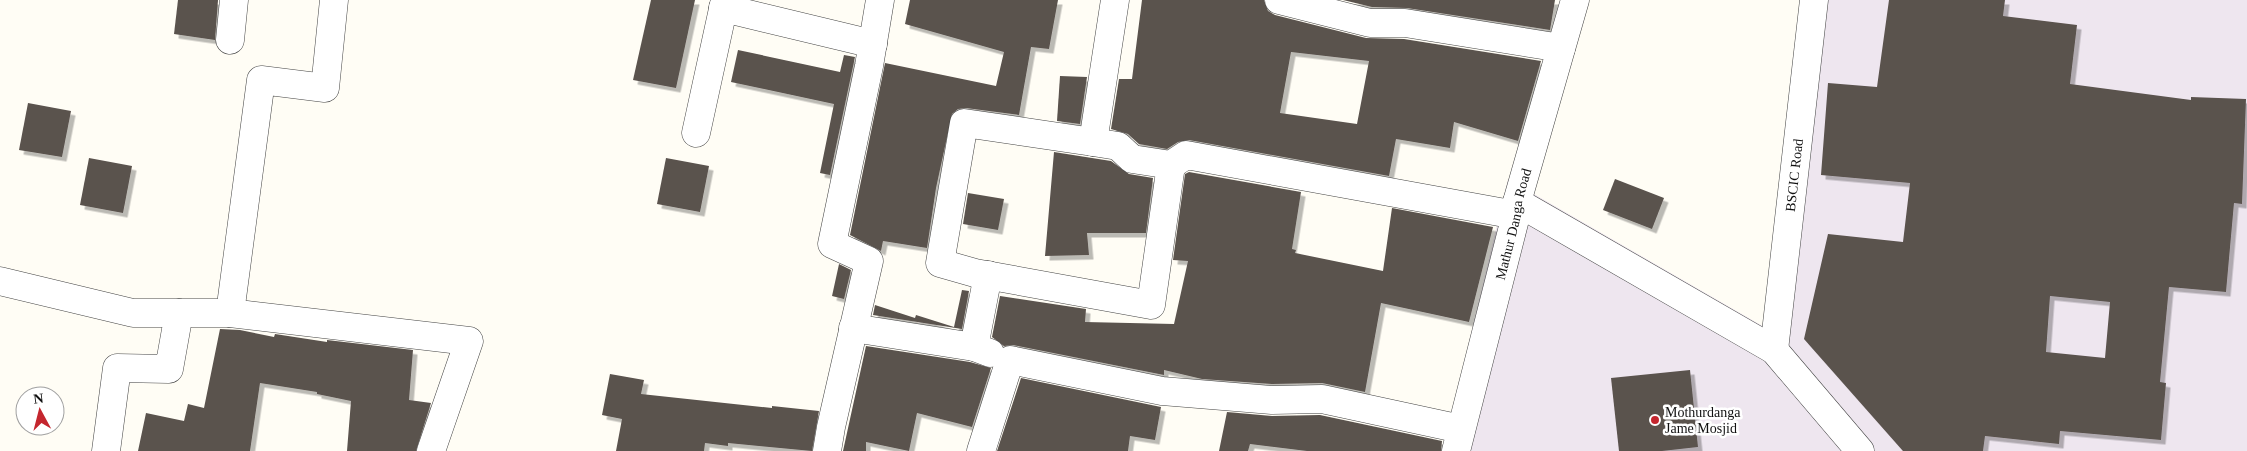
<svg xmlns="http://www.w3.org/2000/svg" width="2247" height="451" viewBox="0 0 2247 451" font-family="'Times New Roman',serif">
  <defs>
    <filter id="shadow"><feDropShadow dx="4.5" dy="4.5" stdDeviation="0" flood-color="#0004"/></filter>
  </defs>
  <rect width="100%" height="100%" fill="#fffdf5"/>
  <path fill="#eee6ef" d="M 1804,0 L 2247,0 L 2247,451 L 1443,451 L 1508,179 L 1766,328 Z"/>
  <g fill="#5a524d" fill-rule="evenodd" filter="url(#shadow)">
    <path d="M 178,0 L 218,0 L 215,40 L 174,34 Z"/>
    <path d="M 651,0 L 695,0 L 676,88 L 633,80 Z"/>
    <path d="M 910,0 L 1058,0 L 1049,49 L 1031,47 L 1019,115 L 966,108 L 958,109 L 952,114 L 936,188 L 927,248 L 883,241 L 881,251 L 850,235 L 885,63 L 996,86 L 1004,52 L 905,24 Z"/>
    <path d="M 1142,0 L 1264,0 L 1268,11 L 1275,15 L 1366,38 L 1404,39 L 1541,61 L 1518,141 L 1454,122 L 1450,148 L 1396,139 L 1389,176 L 1189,140 L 1178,142 L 1167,149 L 1139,144 L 1128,134 L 1111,129 L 1119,79 L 1132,79 ZM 1291,52 L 1369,61 L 1357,124 L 1280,113 Z"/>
    <path d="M 1343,0 L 1555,0 L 1550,30 L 1407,8 L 1372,7 Z"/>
    <path d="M 1889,0 L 2005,0 L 2003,16 L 2077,25 L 2070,84 L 2191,100 L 2191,97 L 2246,99 L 2242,204 L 2234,203 L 2226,292 L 2169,287 L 2160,382 L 2166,383 L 2161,440 L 2060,431 L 2059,444 L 1985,436 L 1983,451 L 1903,451 L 1804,339 L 1828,234 L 1903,242 L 1910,183 L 1821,175 L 1828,83 L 1877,87 ZM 2050,296 L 2110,302 L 2105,358 L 2046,352 Z"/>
    <path d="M 738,50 L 840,72 L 844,55 L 855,57 L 830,175 L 820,173 L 834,104 L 731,82 Z"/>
    <path d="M 1060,76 L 1087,77 L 1080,124 L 1057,121 Z"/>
    <path d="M 28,103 L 71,111 L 62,157 L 19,150 Z"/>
    <path d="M 1054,152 L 1111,161 L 1129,174 L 1153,178 L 1146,233 L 1087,233 L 1089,255 L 1045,256 Z"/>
    <path d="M 89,158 L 132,166 L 123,213 L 80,205 Z"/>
    <path d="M 666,158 L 709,166 L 700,212 L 657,204 Z"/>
    <path d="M 1189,172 L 1301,192 L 1292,249 L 1296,250 L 1295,253 L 1383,271 L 1392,208 L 1493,227 L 1469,322 L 1381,303 L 1365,392 L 1322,383 L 1272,384 L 1202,379 L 1164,370 L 1164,375 L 1013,345 L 1004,346 L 992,337 L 1000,296 L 1086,309 L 1085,322 L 1174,324 L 1188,261 L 1173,260 L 1185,174 Z"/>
    <path d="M 1615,179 L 1664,198 L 1652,229 L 1603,210 Z"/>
    <path d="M 968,193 L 1004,199 L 998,230 L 963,224 Z"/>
    <path d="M 839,264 L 851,270 L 844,299 L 832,296 Z"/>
    <path d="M 962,290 L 969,291 L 962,329 L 873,315 L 875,305 L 915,318 L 916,315 L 954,327 Z"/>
    <path d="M 220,329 L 240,330 L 274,337 L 275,334 L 327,342 L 327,340 L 413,350 L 409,400 L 431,403 L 416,451 L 347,451 L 351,401 L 317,394 L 317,392 L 260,383 L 250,451 L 138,451 L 146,413 L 184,421 L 188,404 L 204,408 Z"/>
    <path d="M 866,346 L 970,362 L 991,368 L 972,427 L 917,413 L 909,451 L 866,442 L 866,451 L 843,451 Z"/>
    <path d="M 1690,370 L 1698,447 L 1662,451 L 1619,451 L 1611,378 Z"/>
    <path d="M 610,374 L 644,380 L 641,394 L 772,408 L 772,406 L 819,411 L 812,451 L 728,443 L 728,446 L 705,443 L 704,451 L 616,451 L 622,419 L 602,415 Z"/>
    <path d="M 1021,378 L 1161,407 L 1155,440 L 1130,436 L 1128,451 L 997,451 Z"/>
    <path d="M 1227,412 L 1272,416 L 1320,415 L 1442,441 L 1441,451 L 1307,451 L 1250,444 L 1248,451 L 1219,451 Z"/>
  </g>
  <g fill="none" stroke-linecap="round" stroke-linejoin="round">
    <g stroke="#444" stroke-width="29">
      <g id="street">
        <path d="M 1115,0 L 1093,142 L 964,123 L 940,263 L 975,273 L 1151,305 L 1171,165"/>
        <path d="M 1279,0 L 1370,23 L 1405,23 L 1561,48"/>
        <path d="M 723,8 L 873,44"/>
        <path d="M 230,40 L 234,0"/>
        <path d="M 696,133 L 725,0"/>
        <path d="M 1093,142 L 1118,146 L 1132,159 L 1171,165 L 1186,155 L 1516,215"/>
        <path d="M 1517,202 L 1774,350 L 1860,451"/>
        <path d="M 988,275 L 974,347 L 990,353"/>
        <path d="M 0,281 L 133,313 L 230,313 L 261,80 L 325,88 L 334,0"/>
        <path d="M 230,313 L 469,341 L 431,451"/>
        <path d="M 853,328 L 974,347"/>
        <path id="s1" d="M 1774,350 L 1814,0"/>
        <path d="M 106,451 L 117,368 L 169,369 L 179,313"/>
        <path d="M 827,451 L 831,427 L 869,261 L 832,244 L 869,66 L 880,0"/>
        <path d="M 981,451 L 1010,360 L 1162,391 L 1272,400 L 1322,399 L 1461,429"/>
        <path id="s2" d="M 1456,451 L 1516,215 L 1517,202 L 1575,0"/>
      </g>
    </g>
    <use href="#street" stroke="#fff" stroke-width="28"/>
  </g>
  <circle fill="#c4262e" stroke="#fff" stroke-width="2" cx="1655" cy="420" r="5"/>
  <g text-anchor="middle" stroke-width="5" stroke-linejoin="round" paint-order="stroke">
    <g font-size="14" fill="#111" stroke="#fff">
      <text dy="5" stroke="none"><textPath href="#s1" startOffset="176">BSCIC Road</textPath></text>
      <text dy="5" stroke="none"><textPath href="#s2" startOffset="234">Mathur Danga Road</textPath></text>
    </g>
    <g font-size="14" fill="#111" stroke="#fff" text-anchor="start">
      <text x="1665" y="417">Mothurdanga<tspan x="1665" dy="16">Jame Mosjid</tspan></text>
    </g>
  </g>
  <g transform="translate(40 411) rotate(353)"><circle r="24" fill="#ffffff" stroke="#a0a0a0"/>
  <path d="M0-4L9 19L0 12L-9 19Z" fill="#c4262e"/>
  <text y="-8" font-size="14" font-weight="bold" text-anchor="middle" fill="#111111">N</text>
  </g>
</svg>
